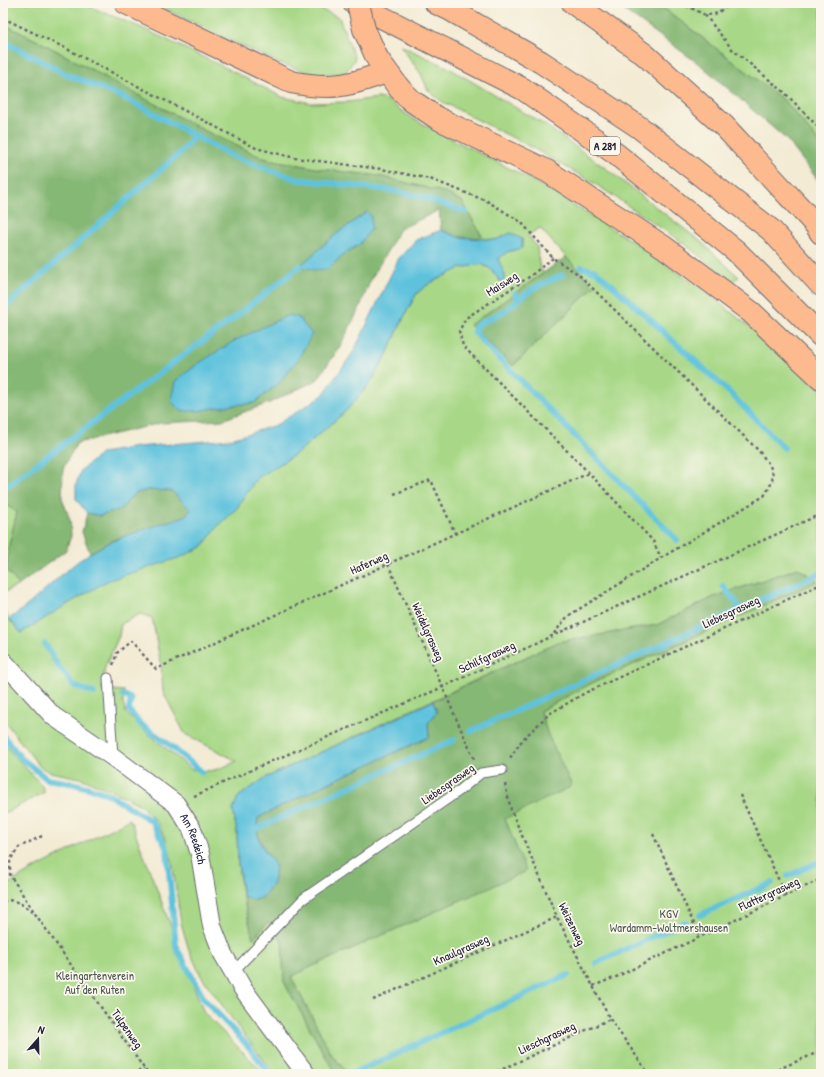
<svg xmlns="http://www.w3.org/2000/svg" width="824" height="1077" viewBox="0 0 824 1077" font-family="'Patrick Hand',sans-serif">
  <rect width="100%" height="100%" fill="#fbf7ec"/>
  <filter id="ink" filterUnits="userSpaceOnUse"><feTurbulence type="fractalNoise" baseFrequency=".025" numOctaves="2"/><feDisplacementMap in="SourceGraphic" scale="8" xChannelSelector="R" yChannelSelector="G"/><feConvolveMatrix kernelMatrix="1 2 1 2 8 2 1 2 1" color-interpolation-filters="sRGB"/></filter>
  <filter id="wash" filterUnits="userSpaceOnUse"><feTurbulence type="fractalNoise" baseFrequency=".012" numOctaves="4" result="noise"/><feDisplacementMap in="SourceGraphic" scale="16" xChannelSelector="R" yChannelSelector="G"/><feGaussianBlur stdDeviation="0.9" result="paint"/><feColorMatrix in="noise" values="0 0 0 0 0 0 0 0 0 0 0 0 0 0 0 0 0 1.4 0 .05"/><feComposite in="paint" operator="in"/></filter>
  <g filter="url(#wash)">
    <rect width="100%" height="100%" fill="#f3ebd4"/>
    <g fill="#a8d887" stroke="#657d61" fill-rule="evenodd">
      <path d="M 3,3 L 81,3 L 142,28 L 224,67 L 282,97 L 311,103 L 348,102 L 378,98 L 387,100 L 413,119 L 532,180 L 637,244 L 704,291 L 759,334 L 821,389 L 821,1074 L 348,1074 L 332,1055 L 291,977 L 302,971 L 525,871 L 505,819 L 548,735 L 540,711 L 590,684 L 818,581 L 798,568 L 714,597 L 657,625 L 558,642 L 265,778 L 238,797 L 233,810 L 237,833 L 238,863 L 241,889 L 253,938 L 268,922 L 282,940 L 284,982 L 328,1061 L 338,1074 L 275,1074 L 238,1027 L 201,976 L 189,950 L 181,923 L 172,861 L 166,840 L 157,822 L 139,804 L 111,790 L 80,778 L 50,772 L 40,767 L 3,719 L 3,607 L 9,619 L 21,633 L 66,605 L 107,581 L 202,547 L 217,527 L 237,508 L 256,479 L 296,454 L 345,412 L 369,385 L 387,354 L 406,313 L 417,293 L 430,283 L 461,268 L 481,264 L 491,269 L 500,281 L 505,275 L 498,259 L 507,252 L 522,248 L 522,239 L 511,233 L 495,240 L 483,238 L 462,201 L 379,176 L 320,169 L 263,158 L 201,129 L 44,44 L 3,24 ZM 540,228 L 566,257 L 595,286 L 513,366 L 470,325 L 543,273 L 539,264 L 537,247 L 528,235 ZM 140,614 L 152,618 L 161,665 L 163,692 L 185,734 L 237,761 C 219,769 211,774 191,769 L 139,726 L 126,713 L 123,703 L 124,691 L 102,689 L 105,667 L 119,636 L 121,624 Z"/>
      <path d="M 153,3 L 305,3 L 339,17 L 355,59 L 345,73 L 315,75 L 276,62 Z"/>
      <path d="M 657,3 L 821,3 L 821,144 L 785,101 Z"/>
      <path d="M 400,45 L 449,68 L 545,125 L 604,167 L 700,241 L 739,277 L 732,281 L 679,240 L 594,183 L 531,147 L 441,101 L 428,90 L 421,74 Z"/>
      <path d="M 3,503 L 17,512 L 9,545 L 6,570 L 19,585 L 3,593 Z"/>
      <path d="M 3,743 L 40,783 L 45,792 L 3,814 Z"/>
      <path d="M 130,819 L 204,1013 L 265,1074 L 3,1074 L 3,887 L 30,871 Z"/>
    </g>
    <g fill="#86b874" stroke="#546d58" fill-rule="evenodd">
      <path d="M 614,3 L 657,3 L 785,101 L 821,144 L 821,184 L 787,140 L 702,66 Z"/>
      <path d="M 3,24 L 44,44 L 201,129 L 263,158 L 320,169 L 379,176 L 444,192 L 462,201 L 483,238 L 458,237 L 441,230 L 439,210 L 400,229 L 371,279 L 359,309 L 339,348 L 317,380 L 269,403 L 222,420 L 161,423 L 77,443 L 63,468 L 62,498 L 70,520 L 71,536 L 66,550 L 19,585 L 6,570 L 9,545 L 17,512 L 3,503 ZM 367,212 L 360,244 L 344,254 L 328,269 L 300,266 L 336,234 ZM 259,330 L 254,403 L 234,405 L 234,341 Z"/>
      <path d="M 566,257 L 595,286 L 513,366 L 470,325 Z"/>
      <path d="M 148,490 L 172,491 L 191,509 L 185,516 L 114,540 L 90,553 L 82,532 L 87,513 L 100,516 L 121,509 L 134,494 Z"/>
      <path d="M 798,568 L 818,581 L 590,684 L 540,711 L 548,735 L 572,786 L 505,819 L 526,871 L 302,971 L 291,977 L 332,1055 L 348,1074 L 338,1074 L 328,1061 L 284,982 L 282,940 L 268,922 L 253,939 L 243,896 L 253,900 L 262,898 L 273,883 L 276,866 C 264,849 255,840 258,818 C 314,789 371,763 429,737 L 428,723 L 437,712 L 433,701 L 558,642 L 657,625 L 714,597 Z"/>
    </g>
    <g fill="#5fc2dd" stroke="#40728c">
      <path d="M 367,212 L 371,216 L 371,229 L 360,244 L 344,254 L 328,269 L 315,270 L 300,266 L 336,234 Z"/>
      <path d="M 441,230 L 458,237 L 495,240 L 511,233 L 522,239 L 522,248 L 507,252 L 498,259 L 505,275 L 504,281 L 500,281 L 491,269 L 481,264 L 461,268 L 430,283 L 417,293 L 406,313 L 387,354 L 369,385 L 345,412 L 296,454 L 256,479 L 237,508 L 217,527 L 202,547 L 181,557 L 107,581 L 66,605 L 21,633 L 9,619 C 38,600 61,571 90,553 C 119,535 153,527 185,516 L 191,510 L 172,491 L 148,490 L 134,494 L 121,509 L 100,516 L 87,513 L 76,499 L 76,484 L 81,470 L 102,453 L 137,447 L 231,439 L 276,425 L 323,395 L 354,351 L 399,258 L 416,240 Z"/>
      <path d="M 288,315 L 298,317 L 312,334 L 299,358 L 278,384 L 254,403 L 234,405 L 198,411 L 181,411 L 171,401 L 175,381 L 199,363 L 234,341 Z"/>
      <path d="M 433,701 L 437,712 L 428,723 L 429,737 C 371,763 314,789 258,818 C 254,840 264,849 276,866 L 273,883 L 262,898 L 253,900 L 243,896 L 238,863 L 237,833 L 233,810 L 238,797 L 265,778 Z"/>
    </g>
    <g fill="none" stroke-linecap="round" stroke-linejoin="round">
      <g stroke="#5fc2dd" stroke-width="6">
        <path d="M 3,41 L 66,74 L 125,98 L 234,157 L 296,179 L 396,191 L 425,198 L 466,212"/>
        <path d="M 581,267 L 596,271 L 620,292 L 729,392 L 784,448"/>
        <path d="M 515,294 L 519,299 L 506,310 L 477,325 L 474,331 L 482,341 L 677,540"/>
        <path d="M 519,299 L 534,288 L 562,275"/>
        <path d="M 3,309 L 183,150 L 194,136"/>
        <path d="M 3,489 L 234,318 L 300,266"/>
        <path d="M 723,586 L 741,609 L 821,573"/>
        <path d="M 45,644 L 57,664 L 74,686 L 94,693"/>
        <path d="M 123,695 L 131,699 L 129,710 L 140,724 L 167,743 L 202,772"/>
        <path d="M 471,731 L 741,609"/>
        <path d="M 3,736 L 21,758 L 47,779 L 75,784 L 106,793 L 152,821 L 167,849 L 176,947 L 204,999 L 247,1045 L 270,1074"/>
        <path d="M 251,831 L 454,740"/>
        <path d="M 788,876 L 821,861"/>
        <path d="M 3,885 L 4,884"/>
        <path d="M 700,915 L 772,883"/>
        <path d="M 596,963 L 685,922"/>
        <path d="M 351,1074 L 568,975"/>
      </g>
    </g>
  </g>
  <g filter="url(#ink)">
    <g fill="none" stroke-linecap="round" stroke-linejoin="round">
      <g stroke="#6b6871" stroke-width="11">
        <g id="service">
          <path d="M 108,678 L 113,757"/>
          <path d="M 233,972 L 303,899 L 459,791 L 481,773 L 502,770"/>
        </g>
      </g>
      <g stroke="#6b6871" stroke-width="20">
        <g id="minor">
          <path id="s1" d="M 3,661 L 53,716 L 113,757 L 176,804 L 192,829 L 200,854 L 212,926 L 223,954 L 243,989 L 306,1074"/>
        </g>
      </g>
      <g stroke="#6b6871" stroke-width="24">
        <g id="motorway">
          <path d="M 126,3 L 291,82 C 330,90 349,86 386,72"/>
          <path d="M 354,3 L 523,89 L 616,154 L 736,251 L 821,336"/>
          <path d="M 436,3 L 449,9 L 541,62 L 639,127 L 771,230 L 821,285"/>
          <path d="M 573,3 L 644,54 L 724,126 L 815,224 L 821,233"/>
          <path d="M 377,58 L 399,88 L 412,101 L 437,118 L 547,171 L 664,247 L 751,312 L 821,378"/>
        </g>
      </g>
      <g stroke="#6b6871" stroke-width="2.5" stroke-dasharray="3 3" stroke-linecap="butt">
        <path d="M 681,3 L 705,15 L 715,14 L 733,3"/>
        <path d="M 705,15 L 732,49 L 784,92 L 821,130"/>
        <path d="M 3,18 L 65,48 L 256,148 L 295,158 L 381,169 L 430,179 L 487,201 L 521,222 L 553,258 L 578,274 L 758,450 C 773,469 779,474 764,496 L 661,558 L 568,616 L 552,636"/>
        <path d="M 553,258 L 529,277 L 466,318 L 459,331 L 463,346 L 589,473 L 653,541 L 661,558"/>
        <path d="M 394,494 L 431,480 L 455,533"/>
        <path d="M 388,564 L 475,761"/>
        <path d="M 113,665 L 117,653 L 131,641 L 156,669 L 589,473"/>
        <path d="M 510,758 L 523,739 L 549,714 L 585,693 L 821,584"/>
        <path d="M 505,784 L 511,810 L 557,917 L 610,1019 L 649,1074"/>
        <path d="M 740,795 L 786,896"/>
        <path d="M 194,796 L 256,768 L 443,687 L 552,636 L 821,514"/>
        <path d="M 653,834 L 700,937"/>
        <path d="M 42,836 L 19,847 L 10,860 L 10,875 L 36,915 L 148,1074"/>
        <path d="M 3,901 C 17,898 24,906 34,914"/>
        <path d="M 593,986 L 616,977 L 821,879"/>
        <path d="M 373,1000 L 557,917"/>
        <path d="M 132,1074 L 144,1069"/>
        <path d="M 492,1074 L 610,1019"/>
        <path d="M 767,1074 L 821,1051"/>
      </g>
      <use href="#service" stroke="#fff" stroke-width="9"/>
      <use href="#minor" stroke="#fff" stroke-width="18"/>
      <use href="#motorway" stroke="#fcba8e" stroke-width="22"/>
      <g stroke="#6b6871" stroke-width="24" stroke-linecap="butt">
        <path id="motorway-bridge" d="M 358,3 L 364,29 L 377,58"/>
      </g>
      <use href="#motorway-bridge" stroke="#fcba8e" stroke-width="22"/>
    </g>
  </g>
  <g text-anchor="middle" stroke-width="3.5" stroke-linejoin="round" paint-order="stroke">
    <rect fill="#fbf7ec" stroke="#636270" stroke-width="1" x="590" y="137" width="30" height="18" rx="3"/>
    <g font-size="11" font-weight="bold" fill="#22223b">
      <text x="605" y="150">A 281</text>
    </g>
    <g font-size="12" fill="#22223b" stroke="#fbf7ec">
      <text transform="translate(502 284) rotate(-33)" y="4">Maisweg</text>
      <text transform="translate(369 563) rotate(-24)" y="4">Haferweg</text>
      <text transform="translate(731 612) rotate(-25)" y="4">Liebesgrasweg</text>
      <text transform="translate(428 632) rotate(66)" y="4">Weidelgrasweg</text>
      <text transform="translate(487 657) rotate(-25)" y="4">Schilfgrasweg</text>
      <text transform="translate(448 784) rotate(-35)" y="4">Liebesgrasweg</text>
      <text dy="4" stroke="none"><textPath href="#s1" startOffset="265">Am Reedeich</textPath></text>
      <text transform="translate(769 894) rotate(-25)" y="4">Flattergrasweg</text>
      <text transform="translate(572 924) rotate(64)" y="4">Weizenweg</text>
      <text transform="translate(461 950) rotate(-24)" y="4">Knaulgrasweg</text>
      <text transform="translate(127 1029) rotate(55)" y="4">Tulpenweg</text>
      <text transform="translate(547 1038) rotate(-25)" y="4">Lieschgrasweg</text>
    </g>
    <g font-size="12" fill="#4a5952" stroke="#fbf7ec">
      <text x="669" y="918">KGV<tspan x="669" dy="14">Wardamm-Woltmershausen</tspan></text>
      <text x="95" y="980">Kleingartenverein<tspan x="95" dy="14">Auf den Ruten</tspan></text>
    </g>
  </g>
  <rect width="824" height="1077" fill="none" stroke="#fbf7ec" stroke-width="16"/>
  <g transform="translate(38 1039) rotate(20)" stroke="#fbf7ec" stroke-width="3" paint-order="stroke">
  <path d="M0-3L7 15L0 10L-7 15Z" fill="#22223b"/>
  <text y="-6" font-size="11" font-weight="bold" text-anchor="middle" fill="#22223b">N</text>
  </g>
</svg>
